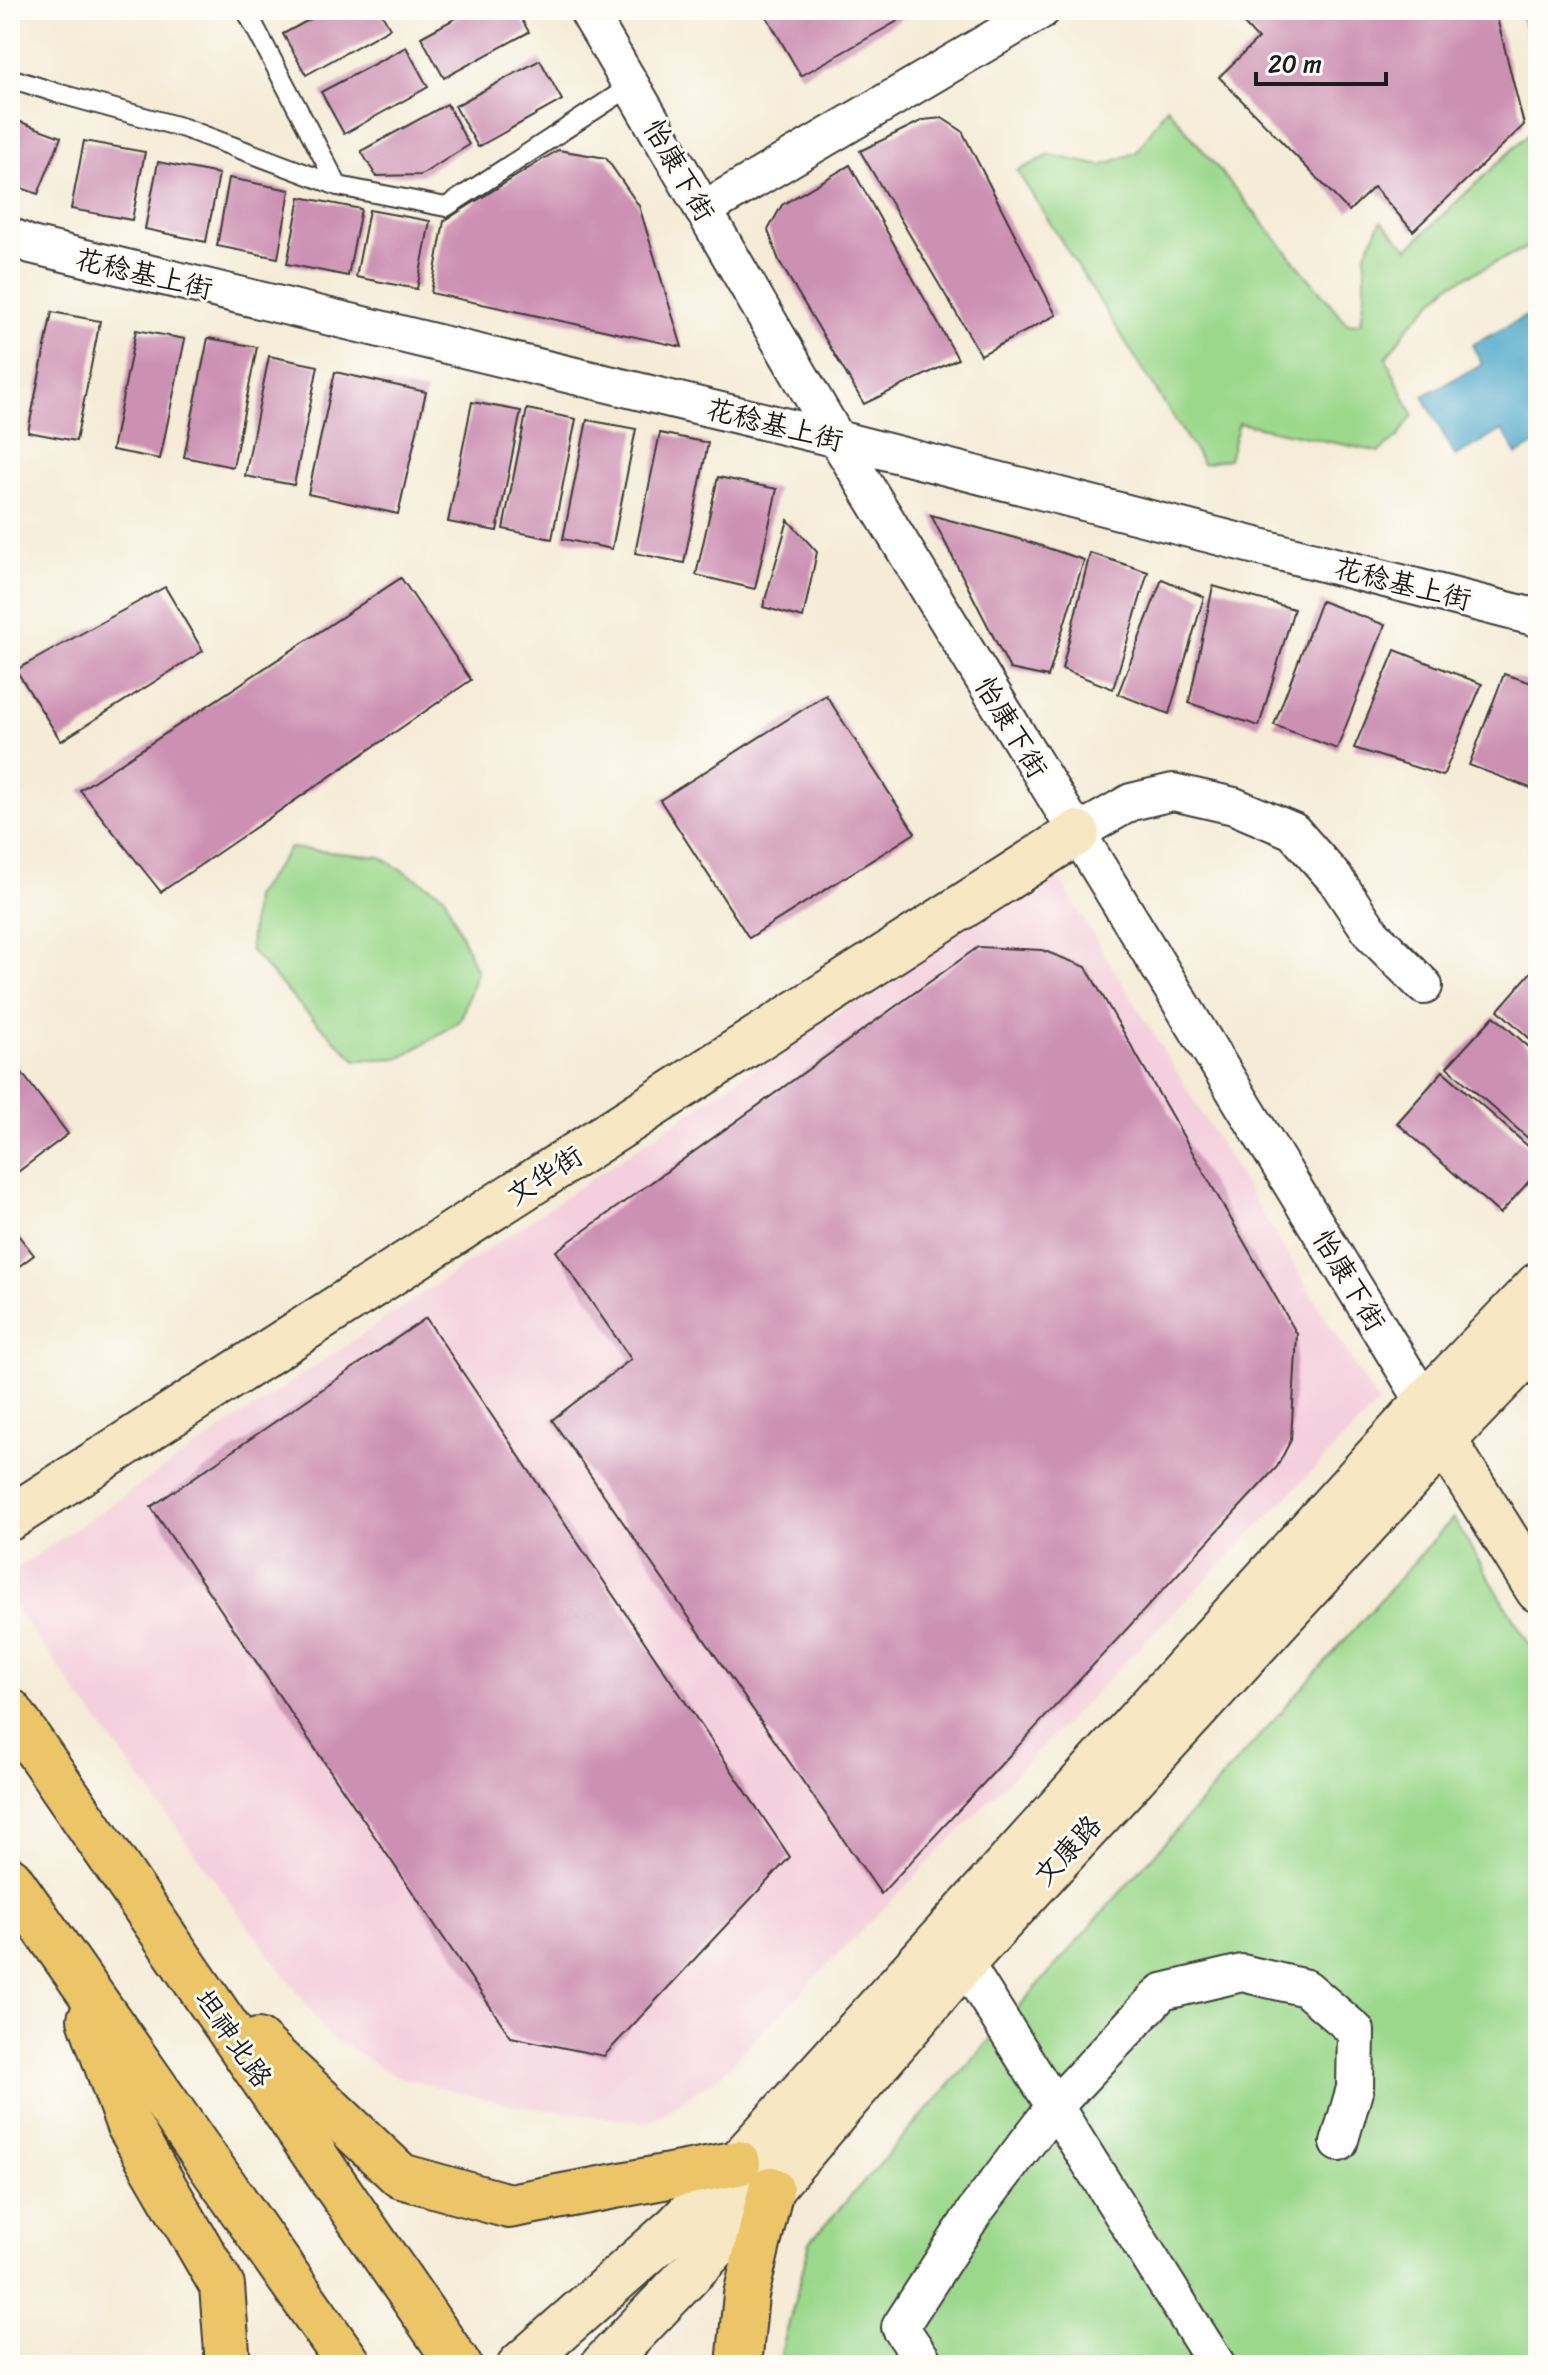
<svg xmlns="http://www.w3.org/2000/svg" width="1548" height="2375" viewBox="0 0 1548 2375" font-family="Sriracha,'LXGW WenKai TC',sans-serif">
  <rect width="100%" height="100%" fill="#fdfcf7"/>
  <filter id="ink" filterUnits="userSpaceOnUse"><feTurbulence type="fractalNoise" baseFrequency=".0125" numOctaves="2"/><feDisplacementMap in="SourceGraphic" scale="16" xChannelSelector="R" yChannelSelector="G"/><feConvolveMatrix kernelMatrix="1 2 1 2 8 2 1 2 1" color-interpolation-filters="sRGB"/></filter>
  <filter id="wash" filterUnits="userSpaceOnUse"><feTurbulence type="fractalNoise" baseFrequency=".006" numOctaves="4" result="noise"/><feDisplacementMap in="SourceGraphic" scale="32" xChannelSelector="R" yChannelSelector="G"/><feGaussianBlur stdDeviation="1.8" result="paint"/><feColorMatrix in="noise" values="0 0 0 0 0 0 0 0 0 0 0 0 0 0 0 0 0 1.4 0 .05"/><feComposite in="paint" operator="in"/></filter>
  <g filter="url(#wash)">
    <rect width="100%" height="100%" fill="#f5ebd6"/>
    <path fill="#f4cfdd" d="M 1052,867 L 1378,1404 L 718,2077 L 648,2123 L 511,2105 L 395,2076 L 329,2036 L 10,1601 L 10,1573 Z"/>
    <g fill="#9cd88c" stroke="#5c7a54" stroke-width="2">
      <path d="M 1519,10 L 1538,10 L 1538,65 Z"/>
      <path d="M 1167,107 L 1347,324 L 1361,323 L 1365,295 L 1365,255 L 1381,221 L 1408,248 L 1538,125 L 1538,242 L 1449,285 L 1409,326 L 1386,358 L 1413,415 L 1398,437 L 1379,452 L 1239,423 L 1229,459 L 1203,464 L 1017,171 L 1050,155 L 1102,166 L 1137,152 Z"/>
      <path d="M 290,848 L 380,857 L 444,895 L 477,972 L 460,1021 L 401,1058 L 356,1060 L 308,1014 L 250,950 L 254,897 Z"/>
      <path d="M 1453,1518 L 1538,1659 L 1538,2365 L 778,2365 L 810,2242 Z"/>
    </g>
    <path fill="#48a6c7" stroke="#326172" stroke-width="2" d="M 1526,316 L 1538,339 L 1538,443 L 1517,455 L 1503,430 L 1455,456 L 1423,396 L 1482,364 L 1472,345 Z"/>
    <g id="blocks">
      <g fill="#cc90b2">
        <path d="M 327,10 L 380,10 L 390,28 L 306,75 L 283,34 Z"/>
        <path d="M 471,10 L 516,10 L 529,32 L 444,78 L 421,37 Z"/>
        <path d="M 763,10 L 917,10 L 801,76 Z"/>
        <path d="M 1231,10 L 1495,10 L 1524,125 L 1413,231 L 1374,187 L 1349,211 L 1219,77 L 1258,39 Z"/>
        <path d="M 406,47 L 428,87 L 344,134 L 321,92 Z"/>
        <path d="M 540,60 L 562,100 L 478,147 L 455,106 Z"/>
        <path d="M 447,104 L 469,145 L 421,175 L 376,176 L 361,151 Z"/>
        <path d="M 10,118 L 61,137 L 38,194 L 10,184 Z"/>
        <path d="M 942,118 L 962,131 L 1056,315 L 981,355 L 860,151 L 923,120 Z"/>
        <path d="M 84,141 L 145,152 L 132,220 L 71,209 Z"/>
        <path d="M 558,150 L 606,158 L 639,206 L 682,347 L 431,293 L 444,221 Z"/>
        <path d="M 158,162 L 219,174 L 206,242 L 145,229 Z"/>
        <path d="M 850,165 L 958,359 L 864,404 L 779,261 L 768,230 L 782,205 Z"/>
        <path d="M 229,178 L 290,190 L 278,258 L 217,246 Z"/>
        <path d="M 300,197 L 361,209 L 348,276 L 287,264 Z"/>
        <path d="M 369,210 L 430,221 L 417,289 L 356,277 Z"/>
        <path d="M 52,312 L 100,321 L 76,441 L 28,432 Z"/>
        <path d="M 136,330 L 185,339 L 160,459 L 112,450 Z"/>
        <path d="M 208,338 L 257,347 L 233,467 L 184,457 Z"/>
        <path d="M 269,356 L 318,366 L 294,485 L 245,476 Z"/>
        <path d="M 335,372 L 426,392 L 398,514 L 308,494 Z"/>
        <path d="M 472,402 L 521,411 L 497,531 L 448,522 Z"/>
        <path d="M 527,409 L 576,419 L 552,539 L 503,529 Z"/>
        <path d="M 587,420 L 636,429 L 612,549 L 563,539 Z"/>
        <path d="M 660,433 L 708,443 L 684,563 L 635,553 Z"/>
        <path d="M 718,477 L 777,489 L 755,589 L 696,575 Z"/>
        <path d="M 931,515 L 1026,541 L 1084,560 L 1048,677 L 1010,669 Z"/>
        <path d="M 788,520 L 817,552 L 803,618 L 763,607 Z"/>
        <path d="M 1090,553 L 1148,572 L 1113,689 L 1062,669 Z"/>
        <path d="M 401,578 L 471,680 L 161,892 L 80,790 Z"/>
        <path d="M 1162,579 L 1204,597 L 1169,714 L 1118,694 Z"/>
        <path d="M 1213,586 L 1294,609 L 1259,726 L 1189,703 Z"/>
        <path d="M 165,587 L 203,651 L 61,741 L 16,670 Z"/>
        <path d="M 1321,601 L 1385,625 L 1337,749 L 1274,725 Z"/>
        <path d="M 1395,650 L 1482,684 L 1443,776 L 1354,748 Z"/>
        <path d="M 1504,674 L 1538,685 L 1538,779 L 1533,789 L 1469,765 Z"/>
        <path d="M 826,695 L 915,833 L 749,938 L 660,800 Z"/>
        <path d="M 978,947 L 1042,950 L 1086,967 L 1297,1334 L 1291,1440 L 1277,1467 L 881,1894 L 552,1420 L 631,1359 L 556,1251 Z"/>
        <path d="M 1538,964 L 1538,1046 L 1498,1010 Z"/>
        <path d="M 1494,1016 L 1538,1055 L 1538,1147 L 1447,1067 Z"/>
        <path d="M 10,1057 L 68,1134 L 10,1178 Z"/>
        <path d="M 1443,1071 L 1538,1155 L 1538,1171 L 1500,1214 L 1397,1123 Z"/>
        <path d="M 10,1225 L 34,1255 L 10,1273 Z"/>
        <path d="M 426,1318 L 790,1857 L 604,2056 L 511,2037 L 151,1507 Z"/>
      </g>
    </g>
  </g>
  <g filter="url(#ink)">
    <use href="#blocks" fill-opacity="0" stroke="#3d3b38" stroke-width="2"/>
    <g fill="none" stroke-linecap="round" stroke-linejoin="round">
      <g stroke="#3d3b38" stroke-width="22">
        <g id="lane">
          <path d="M 246,10 L 338,186"/>
          <path d="M 10,78 L 57,93 L 184,128 L 338,186 L 446,207 L 631,86"/>
        </g>
      </g>
      <g stroke="#3d3b38" stroke-width="40">
        <g id="street">
          <path d="M 587,10 L 837,439 L 1425,1403 L 1438,1427"/>
          <path d="M 703,210 L 1042,10"/>
          <path d="M 10,236 L 31,245 L 837,439 L 1538,618"/>
          <path d="M 1077,833 L 1131,802 L 1173,792 L 1234,806 L 1293,831 L 1336,880 L 1372,934 L 1424,986"/>
          <path d="M 964,1962 L 1217,2365"/>
          <path d="M 926,2365 L 900,2327 L 975,2211 L 1055,2106 L 1162,1992 L 1242,1973 L 1306,1988 L 1356,2031 L 1355,2088 L 1339,2143"/>
        </g>
      </g>
      <g stroke="#3d3b38" stroke-width="48">
        <g id="secondary">
          <path d="M 1444,1440 L 1538,1590"/>
          <path d="M 10,1518 L 1077,833"/>
          <path d="M 520,2365 L 676,2227 L 738,2163 L 1425,1403 L 1538,1285"/>
          <path d="M 603,2365 L 771,2189 L 964,1962 L 1444,1440 L 1538,1342"/>
        </g>
      </g>
      <g stroke="#3d3b38" stroke-width="48">
        <g id="primary">
          <path d="M 10,1711 L 459,2365"/>
          <path d="M 10,1879 L 350,2365"/>
          <path d="M 90,2019 L 128,2124 L 222,2286 L 228,2365"/>
          <path d="M 258,2041 L 401,2176 L 509,2206 L 738,2163"/>
          <path d="M 739,2365 L 746,2295 L 771,2189"/>
        </g>
      </g>
      <use href="#lane" stroke="#fff" stroke-width="18"/>
      <use href="#street" stroke="#fff" stroke-width="36"/>
      <use href="#secondary" stroke="#f7e8c3" stroke-width="44"/>
      <use href="#primary" stroke="#ecc569" stroke-width="44"/>
    </g>
  </g>
  <g text-anchor="middle" stroke-width="6" stroke-linejoin="round" paint-order="stroke">
    <g font-size="28" fill="#1c1c1c" stroke="#fdfcf7">
      <text transform="translate(680 170) rotate(60)" y="10">怡康下街</text>
      <text transform="translate(144 273) rotate(13)" y="10">花稔基上街</text>
      <text transform="translate(775 424) rotate(14)" y="10">花稔基上街</text>
      <text transform="translate(1403 583) rotate(14)" y="10">花稔基上街</text>
      <text transform="translate(1012 727) rotate(59)" y="10">怡康下街</text>
      <text transform="translate(544 1175) rotate(-33)" y="10">文华街</text>
      <text transform="translate(1350 1280) rotate(59)" y="10">怡康下街</text>
      <text transform="translate(1067 1850) rotate(-47)" y="10">文康路</text>
      <text transform="translate(234 2038) rotate(55)" y="10">坦神北路</text>
    </g>
  </g>
  <rect width="1548" height="2375" fill="none" stroke="#fdfcf7" stroke-width="40"/>
  <path d="M1256 72v12h130v-12" fill="none" stroke="#1c1c1c" stroke-width="4"/>
  <text x="1268" y="72" font-size="24" fill="#1c1c1c" stroke="#fdfcf7" stroke-width="6" paint-order="stroke">20 m</text>
</svg>
